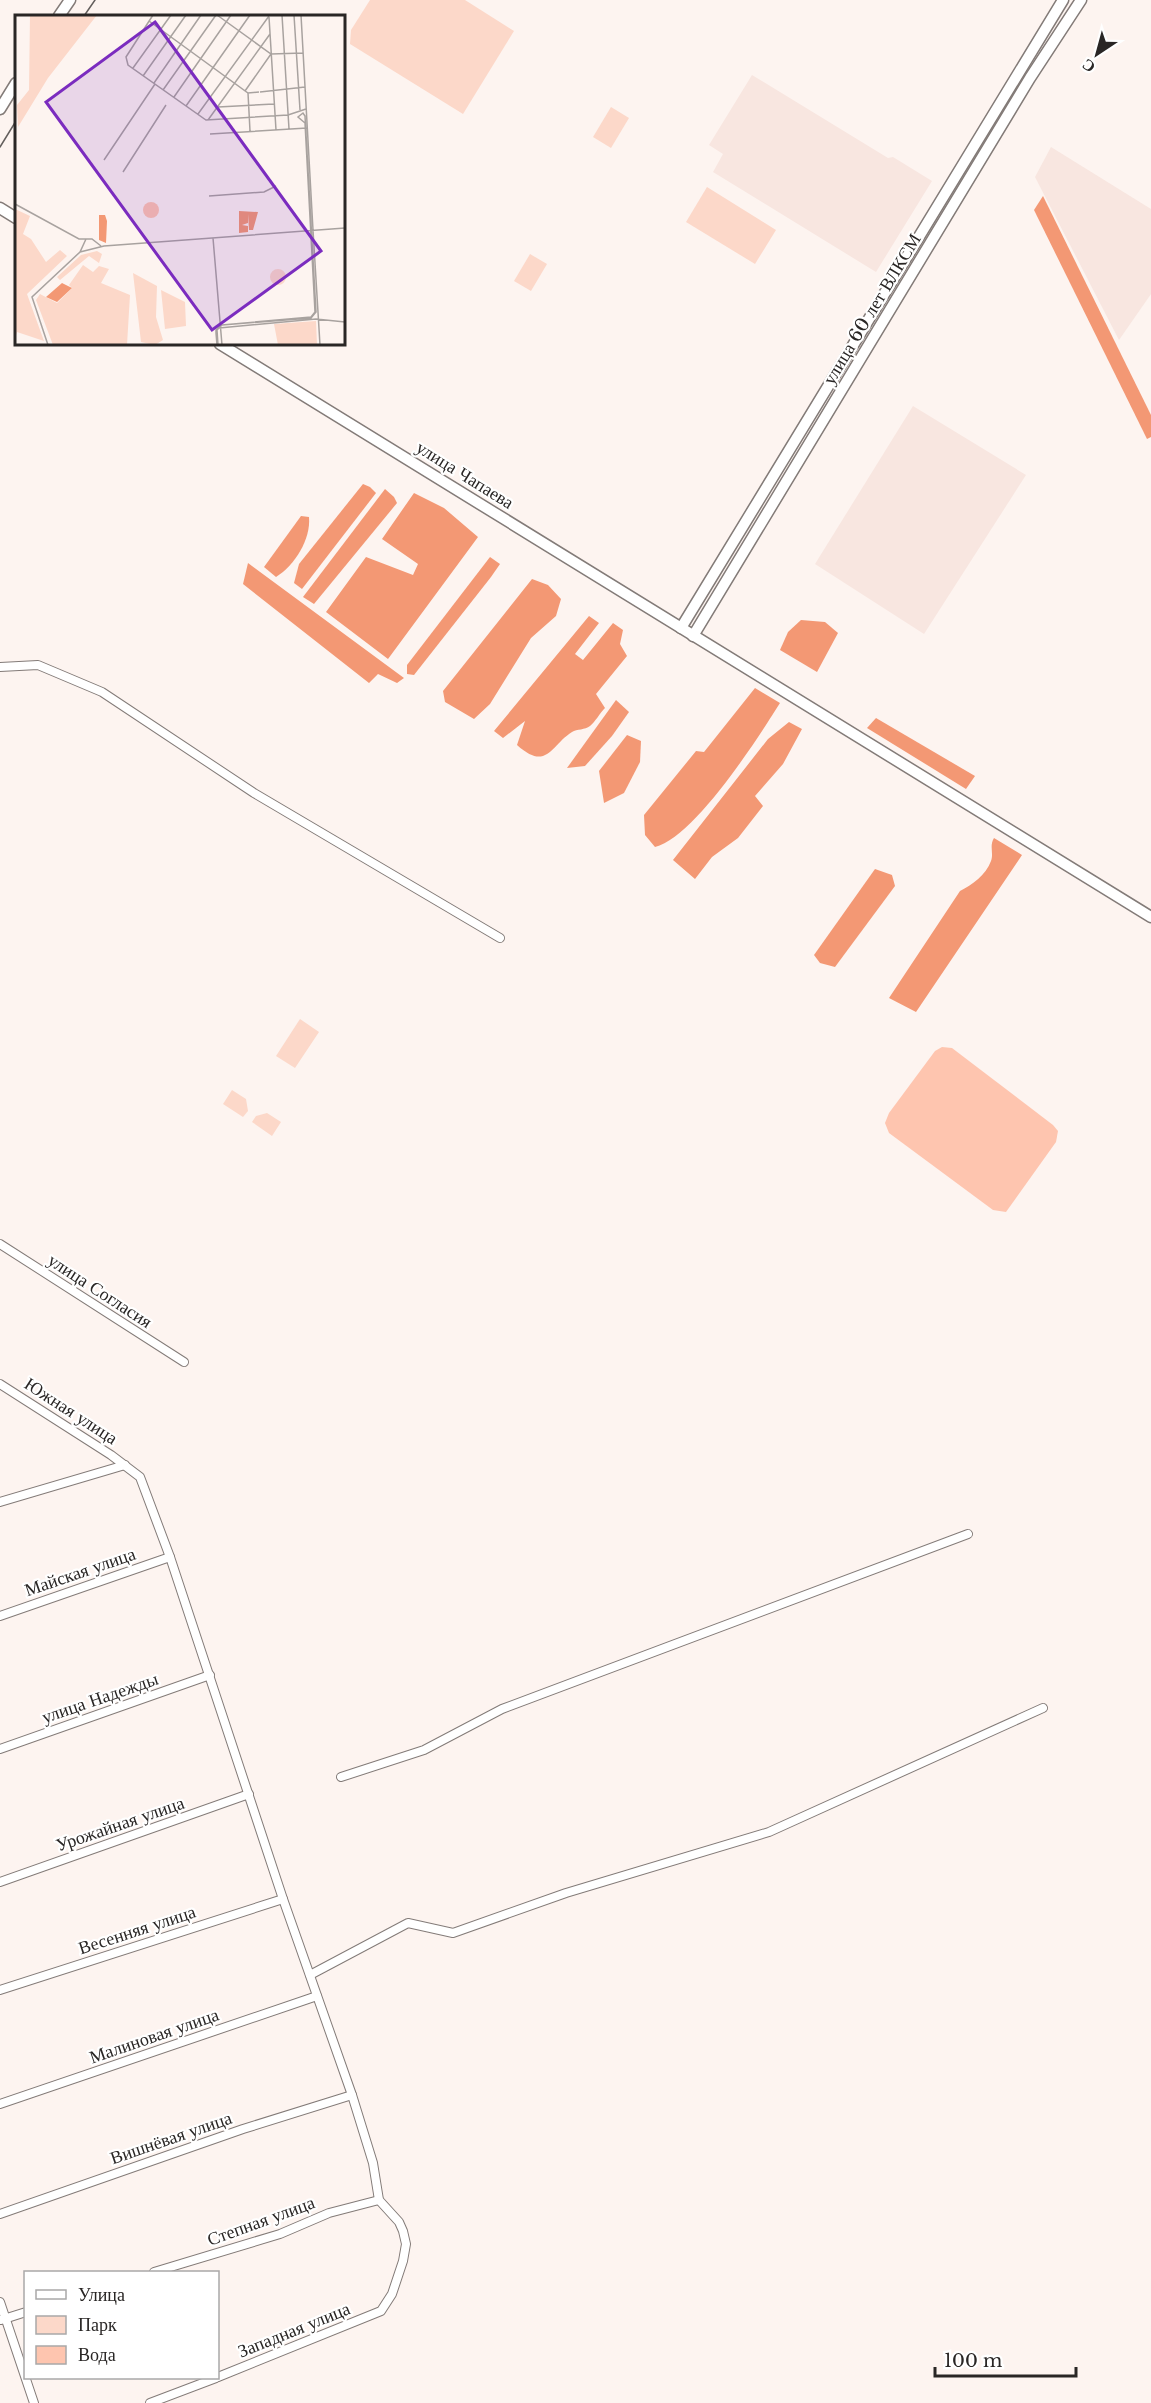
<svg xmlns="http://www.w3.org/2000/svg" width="1151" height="2403" viewBox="0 0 1151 2403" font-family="'Libre Baskerville',serif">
  <rect width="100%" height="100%" fill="#fdf4f0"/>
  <g fill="#f8e6e0">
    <path d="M 752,75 L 888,158 L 893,157 L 932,181 L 876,272 L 713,172 L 723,154 L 709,145 Z"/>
    <path d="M 1051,147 L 1151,209 L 1151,294 L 1119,340 L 1035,177 Z"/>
    <path d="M 913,406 L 1026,475 L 924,634 L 815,564 Z"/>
  </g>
  <g fill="#fcd8c9">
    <path d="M 370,0 L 465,0 L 514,31 L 463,114 L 350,44 L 351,30 Z"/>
    <path d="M 611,107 L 629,118 L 611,148 L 593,137 Z"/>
    <path d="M 707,187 L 776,230 L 755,264 L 686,222 Z"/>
    <path d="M 530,254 L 547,264 L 531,291 L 514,281 Z"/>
    <path d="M 300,1019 L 319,1032 L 295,1068 L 276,1056 Z"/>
    <path d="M 232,1090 L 246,1099 L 248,1111 L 243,1117 L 223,1104 Z"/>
    <path d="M 267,1113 L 281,1122 L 272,1136 L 252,1122 L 256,1116 Z"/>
  </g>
  <g fill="#f39874">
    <path d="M 1043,196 L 1151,415 L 1151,437 L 1147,439 L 1034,210 Z"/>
    <path d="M 363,484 L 370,487 L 376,493 L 302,589 L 294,583 L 299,564 Z"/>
    <path d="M 385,489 L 394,497 L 397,503 L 314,604 L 303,597 Z"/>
    <path d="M 414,493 L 444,508 L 478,537 L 388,659 L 326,612 L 366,557 L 413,575 L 418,564 L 382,539 Z"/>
    <path d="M 301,516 L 309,517 C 311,539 295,565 276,577 L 264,567 Z"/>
    <path d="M 490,557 L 500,564 L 491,577 L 414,675 L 407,674 L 407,665 Z"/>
    <path d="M 248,563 L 404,678 L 397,683 L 378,674 L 369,683 L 243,584 Z"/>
    <path d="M 532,579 L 548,585 L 561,599 L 556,616 L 531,638 L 490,704 L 474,719 L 445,702 L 443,691 Z"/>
    <path d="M 589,616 L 599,623 L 575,654 L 583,660 L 613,623 L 623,630 L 620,644 L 627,656 L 596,694 L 605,708 C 600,713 595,722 590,726 C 585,730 577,729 572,732 C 551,745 547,772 517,745 L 525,721 L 503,738 L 494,731 Z"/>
    <path d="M 801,620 L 825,622 L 838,633 L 817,672 L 780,650 L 788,632 Z"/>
    <path d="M 755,688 L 780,703 C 758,738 694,838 655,847 L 645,835 L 644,815 L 696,751 L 704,752 Z"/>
    <path d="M 616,700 L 629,712 L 612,736 L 585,766 L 567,768 Z"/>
    <path d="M 876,718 L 975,776 L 966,789 L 867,728 Z"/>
    <path d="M 789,722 L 802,729 L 783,764 L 755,796 L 763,806 L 738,838 L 712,857 L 695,879 L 673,860 L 768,739 Z"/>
    <path d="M 627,735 L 641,741 L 640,762 L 624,793 L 604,803 L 599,771 Z"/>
    <path d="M 994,838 L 1022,855 L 916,1012 L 889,998 L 960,891 C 972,885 986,875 991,861 C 994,853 989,846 994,838 Z"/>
    <path d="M 875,869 L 892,875 L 895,886 L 835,967 L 820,963 L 814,955 Z"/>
  </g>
  <path fill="#fec5af" d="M 942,1047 L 952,1048 L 1053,1125 L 1058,1131 L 1056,1142 L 1006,1212 L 993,1210 L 889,1133 L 885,1123 L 889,1113 L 935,1051 Z"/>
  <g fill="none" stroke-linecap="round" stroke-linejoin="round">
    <g stroke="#837b78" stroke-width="10">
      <g id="street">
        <path d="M 0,667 L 38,665 L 102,692 L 254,793 L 500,938"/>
        <path d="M 0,1244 L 184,1362"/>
        <path d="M 0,1384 L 111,1455 L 140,1477 L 170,1557 L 283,1899 L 352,2095 L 373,2163 L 379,2200 L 399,2222 L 403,2231 L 406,2244 L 403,2261 L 392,2294 L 381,2311 L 218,2377"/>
        <path d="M 0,1502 L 125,1465"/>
        <path d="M 0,1616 L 170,1557"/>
        <path d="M 0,1749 L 210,1675"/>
        <path d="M 341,1777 L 424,1750 L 502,1709 L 968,1534"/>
        <path d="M 0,1882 L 249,1794"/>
        <path d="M 310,1975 L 408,1923 L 453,1933 L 566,1893 L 769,1832 L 1043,1708"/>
        <path d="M 0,1990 L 283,1899"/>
        <path d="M 0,2104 L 317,1996"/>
        <path d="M 0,2214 L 243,2129 L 352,2095"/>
        <path d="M 154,2272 L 280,2234 L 329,2213 L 379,2200"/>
        <path d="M 0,2302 L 34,2403"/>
        <path d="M 1,2320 L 26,2312"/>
        <path d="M 150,2403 L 216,2378"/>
      </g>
    </g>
    <g stroke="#837b78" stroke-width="13">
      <g id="secondary">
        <path d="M 59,16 L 70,0"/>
        <path d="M 0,109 L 16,83"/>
        <path d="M 0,208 L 16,218"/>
        <path d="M 220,344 L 1151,917"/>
        <path d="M 681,628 L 1063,0"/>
        <path d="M 693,636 L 1030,78 L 1081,0"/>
      </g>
    </g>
    <use href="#street" stroke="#fff" stroke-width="8"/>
    <use href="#secondary" stroke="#fff" stroke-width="10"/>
    <g stroke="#635e5c" stroke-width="1.5">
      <path d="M 84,16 L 95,0"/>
      <path d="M 0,147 L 16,121"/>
    </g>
  </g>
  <g text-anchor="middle" stroke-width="4.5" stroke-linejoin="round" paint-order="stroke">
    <g font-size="18" fill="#292625" stroke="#fff">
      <text transform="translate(872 309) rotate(-59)" y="6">улица 60 лет ВЛКСМ</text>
      <text transform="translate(465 475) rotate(32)" y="6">улица Чапаева</text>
      <text transform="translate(100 1291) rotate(33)" y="6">улица Согласия</text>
      <text transform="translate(71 1411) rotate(33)" y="6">Южная улица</text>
      <text transform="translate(80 1572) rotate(-19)" y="6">Майская улица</text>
      <text transform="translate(100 1698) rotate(-19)" y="6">улица Надежды</text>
      <text transform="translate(120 1824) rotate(-19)" y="6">Урожайная улица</text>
      <text transform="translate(137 1930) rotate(-18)" y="6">Весенняя улица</text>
      <text transform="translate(154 2036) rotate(-19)" y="6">Малиновая улица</text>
      <text transform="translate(171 2138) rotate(-19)" y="6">Вишнёвая улица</text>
      <text transform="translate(261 2221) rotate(-20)" y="6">Степная улица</text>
      <text transform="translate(294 2330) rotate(-22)" y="6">Западная улица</text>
    </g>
  </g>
  <g transform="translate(15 15)">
    <rect width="330" height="330" fill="#fdf4f0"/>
    <path d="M 15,0 L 82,0 L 33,63 L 3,112 L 2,90 L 14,75 ZM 0,194 L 15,201 L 8,219 L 16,224 L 31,247 L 45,235 L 52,241 L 12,279 L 29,326 L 2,317 L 0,323 ZM 82,236 L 87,239 L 84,248 L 74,241 L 45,265 L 42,262 L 66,240 ZM 68,250 L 78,257 L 84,251 L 94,254 L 86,268 L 115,280 L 112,330 L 38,330 L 21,285 L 25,279 L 42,288 L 57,273 L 54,270 ZM255 262a8 8 0 1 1 16 0a8 8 0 1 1-16 0ZM 118,258 L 142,271 L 141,302 L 148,325 L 140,330 L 126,327 ZM 146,275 L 170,287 L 171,311 L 150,314 ZM 301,306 L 302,330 L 263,330 L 259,309 Z" fill="#fcd8c9"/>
    <path d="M 224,196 L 243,197 L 238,215 L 234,215 L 233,199 L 233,208 L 227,210 L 233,211 L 233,217 L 224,218 ZM 84,200 L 90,200 L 92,206 L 91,228 L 84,225 ZM 47,268 L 57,273 L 42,287 L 31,282 Z" fill="#f39874"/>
    <path d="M128 195a8 8 0 1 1 16 0a8 8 0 1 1-16 0Z" fill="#fec5af"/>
    <path fill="none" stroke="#a8a29f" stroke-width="1.5" d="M 138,0 L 111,42 L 113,50 L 191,105 L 273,100 L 291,94M 202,0 L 256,39 L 288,38M 267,0 L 274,114M 279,0 L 285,95M 286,0 L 298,215M 254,2 L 261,115M 134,6 L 233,78 L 244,77M 118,53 L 156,0M 128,61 L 171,0M 139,68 L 186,0M 148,75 L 201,0M 230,76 L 256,39M 245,77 L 290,72M 233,78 L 235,116M 159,82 L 216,0M 171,91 L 235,0M 203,92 L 259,89M 183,99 L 254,1M 193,105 L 255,19M 195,119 L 292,113M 89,145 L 140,69M 108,157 L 151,90M 194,181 L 249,177 L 261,171M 0,189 L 64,224 L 77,224 L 86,231M 298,215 L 305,330M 198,223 L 207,330M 65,237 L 89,231 L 330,213M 204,313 L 301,304 L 330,307M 33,330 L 17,282 L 65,237 L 71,224M 202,330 L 201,318 L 201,315 L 205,311 L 207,310 L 296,302 L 300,297 L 290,108 L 283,102 L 288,98 L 290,101 L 301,297 L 296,303 L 207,310 L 202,315 L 203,330"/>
    <path fill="#7b2cbf" fill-opacity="0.15" stroke="#7b2cbf" stroke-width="3" d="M 140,7 L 306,236 L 197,315 L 31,87 Z"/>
    <rect width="330" height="330" fill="none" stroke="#292625" stroke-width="3"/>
  </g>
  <rect x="24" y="2271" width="195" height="108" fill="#ffffff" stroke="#a9a8a8" stroke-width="1.5"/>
  <rect x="36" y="2290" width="30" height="9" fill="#ffffff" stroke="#a9a8a8" stroke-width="1.5"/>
  <text x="78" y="2301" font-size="18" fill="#292625">Улица</text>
  <rect x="36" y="2316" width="30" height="18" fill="#fcd8c9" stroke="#a9a8a8" stroke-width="1.5"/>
  <text x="78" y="2331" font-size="18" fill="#292625">Парк</text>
  <rect x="36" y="2346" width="30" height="18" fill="#fec5af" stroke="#a9a8a8" stroke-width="1.5"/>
  <text x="78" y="2361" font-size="18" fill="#292625">Вода</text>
  <g transform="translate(1097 54) rotate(216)" stroke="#ffffff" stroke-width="4.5" paint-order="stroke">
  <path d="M0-4.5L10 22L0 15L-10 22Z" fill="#292625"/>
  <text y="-9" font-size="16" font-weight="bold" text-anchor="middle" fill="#292625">С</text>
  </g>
  <path d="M935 2367v9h141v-9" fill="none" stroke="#292625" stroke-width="3"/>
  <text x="944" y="2367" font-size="18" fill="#292625" stroke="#ffffff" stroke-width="4.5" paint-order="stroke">100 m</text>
</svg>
